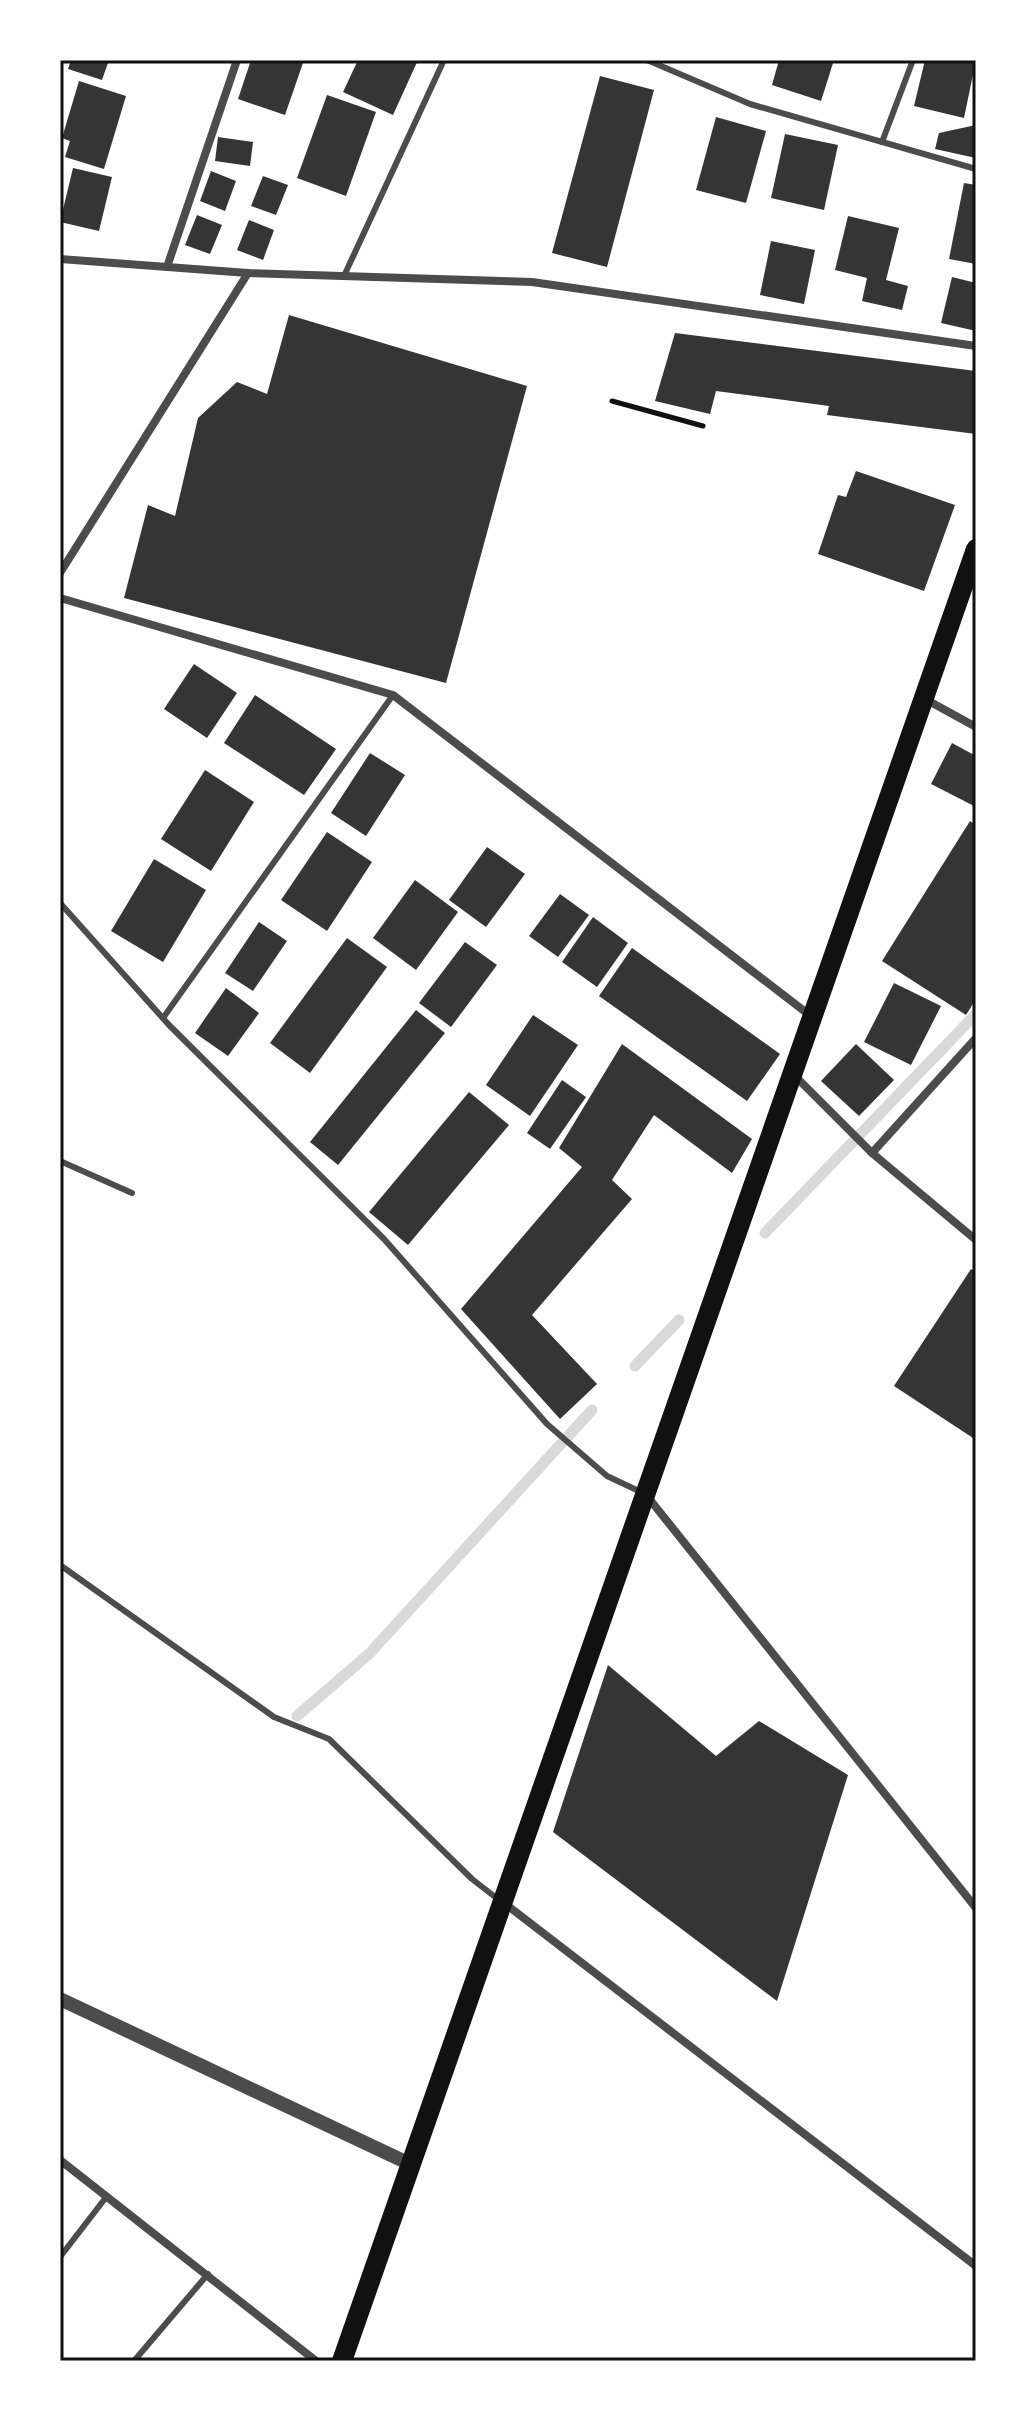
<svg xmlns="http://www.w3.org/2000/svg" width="1036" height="2421" viewBox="0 0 1036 2421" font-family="Karla,sans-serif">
  <rect width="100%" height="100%" fill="#fff"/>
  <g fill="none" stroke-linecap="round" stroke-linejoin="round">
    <g stroke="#d9d9d9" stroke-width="11">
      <path d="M 765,1233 L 976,1014"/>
      <path d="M 635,1366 L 679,1320"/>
      <path d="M 297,1716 L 369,1654 L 592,1410"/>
    </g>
  </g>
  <g fill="#353535">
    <path d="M 71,60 L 109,60 L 102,80 L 68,69 Z"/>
    <path d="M 251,60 L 304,60 L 285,115 L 238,99 Z"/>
    <path d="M 358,60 L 418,60 L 393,115 L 343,92 Z"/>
    <path d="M 779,60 L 834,60 L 821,101 L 772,85 Z"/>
    <path d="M 925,60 L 976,60 L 964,118 L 914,106 Z"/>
    <path d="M 600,76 L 654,90 L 607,267 L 552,253 Z"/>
    <path d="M 79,81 L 126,96 L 104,169 L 65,157 L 70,141 L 62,138 Z"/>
    <path d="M 327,95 L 376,112 L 346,196 L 297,178 Z"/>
    <path d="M 716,117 L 766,131 L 746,203 L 696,190 Z"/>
    <path d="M 976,125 L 976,158 L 935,149 L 939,133 Z"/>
    <path d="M 785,134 L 838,145 L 824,210 L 771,198 Z"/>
    <path d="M 218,137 L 253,142 L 250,166 L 215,161 Z"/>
    <path d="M 73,168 L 112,177 L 99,231 L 60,222 Z"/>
    <path d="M 211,171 L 236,181 L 225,211 L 200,201 Z"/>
    <path d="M 263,176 L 288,185 L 276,215 L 251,206 Z"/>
    <path d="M 964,183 L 976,185 L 976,264 L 949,259 Z"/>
    <path d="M 197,215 L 222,225 L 210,254 L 185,245 Z"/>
    <path d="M 848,216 L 899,228 L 886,280 L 908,286 L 902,310 L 862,301 L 867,278 L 835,270 Z"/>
    <path d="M 249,220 L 274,230 L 263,260 L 237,250 Z"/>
    <path d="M 771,241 L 815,250 L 804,304 L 760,295 Z"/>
    <path d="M 952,277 L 976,283 L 976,331 L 941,323 Z"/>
    <path d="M 289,315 L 527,386 L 446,683 L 124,598 L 148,505 L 175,516 L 198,418 L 237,382 L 267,394 Z"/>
    <path d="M 675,333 L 976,371 L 976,434 L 827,415 L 829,406 L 716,391 L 710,414 L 655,401 Z"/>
    <path d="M 856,471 L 955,505 L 924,591 L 818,554 L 838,495 L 846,497 Z"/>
    <path d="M 194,664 L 237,693 L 207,738 L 164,709 Z"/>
    <path d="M 255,695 L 336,749 L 304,795 L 224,743 Z"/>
    <path d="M 952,743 L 976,756 L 976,807 L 931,784 Z"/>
    <path d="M 370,753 L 405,775 L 366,836 L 331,813 Z"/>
    <path d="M 205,770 L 254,802 L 211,871 L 161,839 Z"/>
    <path d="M 970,821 L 976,825 L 976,999 L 966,1015 L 882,961 Z"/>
    <path d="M 327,832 L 372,862 L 327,931 L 281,900 Z"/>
    <path d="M 487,847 L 525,874 L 486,927 L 449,900 Z"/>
    <path d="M 154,859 L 206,890 L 163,962 L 111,931 Z"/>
    <path d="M 415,880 L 458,912 L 416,970 L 373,938 Z"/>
    <path d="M 560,894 L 589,915 L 558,957 L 529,936 Z"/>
    <path d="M 593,917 L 628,943 L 597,987 L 562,962 Z"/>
    <path d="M 259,922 L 287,941 L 253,991 L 225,973 Z"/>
    <path d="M 347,938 L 387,967 L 310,1073 L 270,1043 Z"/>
    <path d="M 465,942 L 497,965 L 451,1027 L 419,1003 Z"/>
    <path d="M 632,948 L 780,1054 L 747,1101 L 599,996 Z"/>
    <path d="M 894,983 L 941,1006 L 911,1065 L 864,1042 Z"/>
    <path d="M 226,988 L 259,1013 L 228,1056 L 195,1033 Z"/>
    <path d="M 416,1010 L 445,1033 L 338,1165 L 310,1142 Z"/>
    <path d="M 533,1015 L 578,1045 L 530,1116 L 486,1085 Z"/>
    <path d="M 622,1044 L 752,1139 L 732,1173 L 654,1115 L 612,1180 L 632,1199 L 532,1315 L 597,1384 L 560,1419 L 461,1309 L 582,1167 L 559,1148 Z"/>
    <path d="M 856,1044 L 894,1080 L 859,1116 L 821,1081 Z"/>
    <path d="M 562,1080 L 586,1097 L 550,1149 L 527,1133 Z"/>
    <path d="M 469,1092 L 509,1125 L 408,1245 L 369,1212 Z"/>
    <path d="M 971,1269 L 976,1272 L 976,1440 L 894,1386 Z"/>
    <path d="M 608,1665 L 716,1756 L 759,1721 L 848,1775 L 777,2001 L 553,1832 Z"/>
  </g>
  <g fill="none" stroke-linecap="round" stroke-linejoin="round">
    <path stroke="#111" stroke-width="5" d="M 612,401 L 703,426"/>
    <g stroke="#4c4c4c" stroke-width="6">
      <path d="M 647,60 L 750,104 L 976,169"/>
      <path d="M 882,142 L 913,60"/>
      <path d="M 344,276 L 444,60"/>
      <path d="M 60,903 L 169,1025 L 384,1239 L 547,1424 L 607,1476 L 643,1493"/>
      <path d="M 163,1018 L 393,695"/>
      <path d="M 60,1161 L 132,1193"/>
      <path d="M 60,1565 L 274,1717 L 329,1739 L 472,1879 L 499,1900"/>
      <path d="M 60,2257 L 107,2196"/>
      <path d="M 134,2361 L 208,2274"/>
    </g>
    <g stroke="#4c4c4c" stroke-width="8">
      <path d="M 60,259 L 248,273 L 532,282 L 976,346"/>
      <path d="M 167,267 L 237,60"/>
      <path d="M 60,573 L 248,273"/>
      <path d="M 60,598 L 393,695 L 812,1017"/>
      <path d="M 925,699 L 976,727"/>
      <path d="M 794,1075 L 872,1153 L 976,1240"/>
      <path d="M 872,1153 L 976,1038"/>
      <path d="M 647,1496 L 976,1908"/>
      <path d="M 504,1903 L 976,2266"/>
      <path d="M 60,2160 L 316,2361"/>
    </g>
    <path stroke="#4c4c4c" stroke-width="14" d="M 60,1999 L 410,2164"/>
    <path stroke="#111" stroke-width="20" d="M 342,2361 L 976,549"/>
  </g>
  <rect width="1036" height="2421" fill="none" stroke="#ffffff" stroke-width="124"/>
  <rect x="62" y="62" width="912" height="2297" fill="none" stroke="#111" stroke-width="3"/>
</svg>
